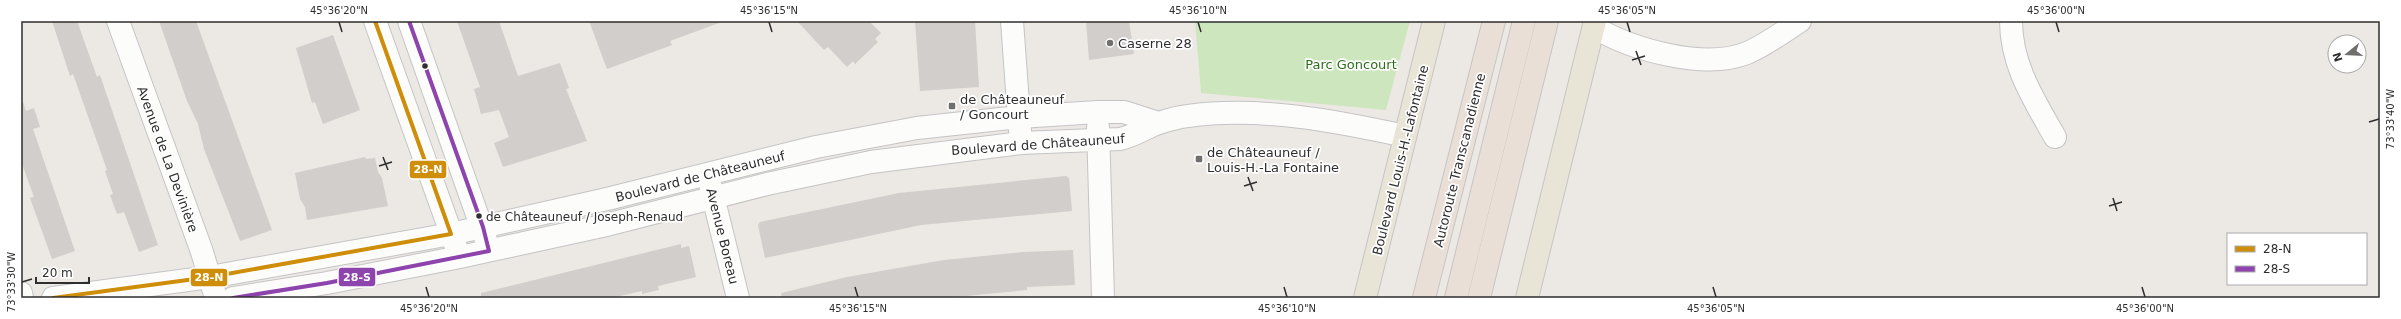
<svg xmlns="http://www.w3.org/2000/svg" width="2401" height="319" viewBox="0 0 2401 319" font-family="'DejaVu Sans',sans-serif">
  <rect width="100%" height="100%" fill="#ece8e4"/>
  <path fill="#cee6be" d="M 1195,21 L 1410,21 L 1386,110 L 1201,93 Z"/>
  <g fill="#d1cecb">
    <path d="M 52,21 L 77,21 L 97,77 L 100,75 L 158,245 L 139,252 L 124,212 L 117,214 L 110,195 L 113,194 L 105,171 L 107,170 L 73,74 L 70,76 Z"/>
    <path d="M 159,21 L 196,21 L 272,230 L 240,241 L 204,149 L 198,124 L 187,101 Z"/>
    <path d="M 457,21 L 499,21 L 518,76 L 560,63 L 569,88 L 566,89 L 587,141 L 503,167 L 494,143 L 509,137 L 499,110 L 481,114 L 474,89 L 480,87 Z"/>
    <path d="M 589,21 L 719,21 L 719,23 L 670,41 L 672,45 L 607,69 Z"/>
    <path d="M 797,21 L 869,21 L 881,33 L 875,39 L 878,42 L 855,64 L 853,61 L 847,67 L 828,47 L 824,50 Z"/>
    <path d="M 915,21 L 975,21 L 979,87 L 920,91 Z"/>
    <path d="M 1086,21 L 1129,21 L 1134,54 L 1089,60 Z"/>
    <path d="M 333,35 L 360,110 L 323,124 L 315,102 L 312,103 L 296,48 Z"/>
    <path d="M 21,102 L 23,102 L 26,111 L 34,108 L 40,127 L 33,129 L 75,251 L 52,259 L 30,198 L 34,197 L 21,161 Z"/>
    <path d="M 365,157 L 366,159 L 375,158 L 378,172 L 382,178 L 388,206 L 307,220 L 305,207 L 300,199 L 295,173 Z"/>
    <path d="M 1066,176 L 1069,178 L 1072,211 L 921,225 L 765,258 L 758,225 L 760,222 L 899,193 Z"/>
    <path d="M 681,244 L 681,248 L 689,246 L 696,277 L 658,286 L 659,290 L 642,294 L 642,291 L 611,298 L 481,298 L 481,293 Z"/>
    <path d="M 1073,250 L 1075,285 L 1027,287 L 1027,290 L 945,298 L 782,298 L 781,293 L 847,277 L 944,260 L 1024,252 Z"/>
  </g>
  <g fill="none" stroke-linecap="round" stroke-linejoin="round">
    <g stroke="#c5c4c5" stroke-width="24">
      <g id="minor">
        <path d="M 118,21 L 201,249 L 216,298"/>
        <path d="M 375,21 L 456,247"/>
        <path d="M 409,21 L 486,240"/>
        <path d="M 1012,21 L 1020,131"/>
        <path d="M 2011,21 C 2011,65 2034,100 2055,137"/>
        <path d="M 1594,27 C 1632,50 1705,70 1747,53 C 1766,45 1783,32 1800,21"/>
        <path d="M 1098,127 L 1103,298"/>
        <path d="M 710,184 L 738,298"/>
        <path d="M 21,293 L 22,298"/>
        <path d="M 53,298 L 210,277 L 451,234 L 607,199 L 816,147 L 917,128 L 1019,117 L 1098,112 L 1124,112 L 1158,123"/>
        <path d="M 233,298 L 327,283 L 460,257 L 602,226 L 767,184 L 871,162 L 1021,143 L 1120,139 C 1134,136 1145,128 1159,123 C 1168,120 1179,117 1188,116 C 1259,106 1336,121 1405,136"/>
      </g>
    </g>
    <g stroke="#c6c5c4" stroke-width="24">
      <g id="major">
        <path d="M 1365,298 L 1434,21"/>
        <path d="M 1527,298 L 1595,21"/>
      </g>
    </g>
    <g stroke="#c6c5c4" stroke-width="24">
      <g id="highway">
        <path d="M 1424,298 L 1494,21"/>
        <path d="M 1456,298 L 1524,21"/>
        <path d="M 1479,298 L 1547,21"/>
      </g>
    </g>
    <use href="#minor" stroke="#fcfcfb" stroke-width="22"/>
    <use href="#major" stroke="#e8e4d6" stroke-width="22"/>
    <use href="#highway" stroke="#eadfd6" stroke-width="22"/>
    <g stroke="#fff" stroke-width="7">
      <path id="bus-1" d="M 53,298 L 210,277 L 451,234 L 375,21"/>
    </g>
    <g stroke="#fff" stroke-width="7">
      <path id="bus-2" d="M 233,298 L 327,283 L 489,251 L 483,227 L 409,21"/>
    </g>
    <use href="#bus-1" stroke="#cf8e09" stroke-width="4"/>
    <use href="#bus-2" stroke="#8e44ad" stroke-width="4"/>
  </g>
  <path fill="none" stroke="#2e2e2e" stroke-width="1.5" d="M 339,22 L 342,32M 769,22 L 772,32M 1198,22 L 1201,32M 1627,22 L 1630,32M 2056,22 L 2059,32M 1636,51 L 1641,65M 1632,60 L 1645,56M 2369,122 L 2379,119M 383,157 L 388,170M 379,166 L 392,162M 1248,177 L 1253,191M 1244,186 L 1257,182M 2113,198 L 2117,211M 2109,206 L 2122,202M 22,282 L 32,279M 426,287 L 429,297M 855,287 L 858,297M 1284,287 L 1287,297M 1713,287 L 1716,297M 2142,287 L 2145,297"/>
  <g fill="#706f6e" stroke="#fff" stroke-width="1.5">
    <circle cx="1110" cy="43" r="4"/>
    <rect x="948" y="102" width="8" height="8" rx="2"/>
    <rect x="1195" y="155" width="8" height="8" rx="2"/>
  </g>
  <g fill="#2e2e2e" stroke="#fff" stroke-width="1.5">
    <circle cx="425" cy="66" r="3.5"/>
    <circle cx="479" cy="216" r="3.5"/>
  </g>
  <g text-anchor="middle" stroke-width="3.5" stroke-linejoin="round" paint-order="stroke">
    <g font-size="12" fill="#2e2e2e" stroke="#fff" text-anchor="start">
      <text x="486" y="221">de Châteauneuf / Joseph-Renaud</text>
    </g>
    <g font-size="13" fill="#2e2e2e" stroke="#fff" text-anchor="start">
      <text x="1118" y="48">Caserne 28</text>
      <text x="960" y="104">de Châteauneuf<tspan x="960" dy="15">/ Goncourt</tspan></text>
      <text x="1207" y="157">de Châteauneuf /<tspan x="1207" dy="15">Louis-H.-La Fontaine</tspan></text>
    </g>
    <g font-size="13" fill="#2c6e1b" stroke="#fff">
      <text x="1351" y="69">Parc Goncourt</text>
    </g>
    <g font-size="13" fill="#2e2e2e" stroke="#fff">
      <text transform="translate(1038 144) rotate(-4)" y="5">Boulevard de Châteauneuf</text>
      <text transform="translate(168 159) rotate(70)" y="5">Avenue de La Devinière</text>
      <text transform="translate(1400 160) rotate(-76)" y="5">Boulevard Louis-H.-Lafontaine</text>
      <text transform="translate(1459 160) rotate(-76)" y="5">Autoroute Transcanadienne</text>
      <text transform="translate(700 176) rotate(-14)" y="5">Boulevard de Châteauneuf</text>
      <text transform="translate(723 236) rotate(76)" y="5">Avenue Boreau</text>
    </g>
  </g>
  <g stroke="#fff" stroke-width="1.5">
    <rect x="409" y="160" width="38" height="19" rx="4" fill="#cf8e09"/>
    <rect x="338" y="267" width="38" height="20" rx="4" fill="#8e44ad"/>
    <rect x="190" y="268" width="38" height="19" rx="4" fill="#cf8e09"/>
  </g>
  <g font-size="11" text-anchor="middle" font-weight="bold" fill="#fff">
    <text x="428" y="173">28-N</text>
    <text x="357" y="281">28-S</text>
    <text x="209" y="281">28-N</text>
  </g>
  <rect width="2401" height="319" fill="none" stroke="#ffffff" stroke-width="44"/>
  <rect x="2227" y="233" width="140" height="52" fill="#ffffff" stroke="#ababab"/>
  <rect x="2235" y="246" width="20" height="6" fill="#cf8e09" stroke="#ababab"/>
  <text x="2263" y="253" font-size="12" fill="#2e2e2e">28-N</text>
  <rect x="2235" y="266" width="20" height="6" fill="#8e44ad" stroke="#ababab"/>
  <text x="2263" y="273" font-size="12" fill="#2e2e2e">28-S</text>
  <g transform="translate(2347 54) rotate(252)"><circle r="19" fill="#ffffff" stroke="#ababab"/>
  <path d="M0-3L7 15L0 10L-7 15Z" fill="#706f6e"/>
  <text y="-6" font-size="11" font-weight="bold" text-anchor="middle" fill="#2e2e2e">N</text>
  </g>
  <path d="M36 277v6h53v-6" fill="none" stroke="#2e2e2e" stroke-width="2"/>
  <text x="42" y="277" font-size="12" fill="#2e2e2e" stroke="#ffffff" stroke-width="3" paint-order="stroke">20 m</text>
  <rect x="22" y="22" width="2357" height="275" fill="none" stroke="#2e2e2e" stroke-width="1.5"/>
  <g font-size="10" text-anchor="middle" fill="#2e2e2e">
    <text x="339" y="14">45°36'20"N</text>
    <text x="769" y="14">45°36'15"N</text>
    <text x="1198" y="14">45°36'10"N</text>
    <text x="1627" y="14">45°36'05"N</text>
    <text x="2056" y="14">45°36'00"N</text>
    <text transform="translate(2390 119) rotate(-90)" y="4">73°33'40"W</text>
    <text transform="translate(11 282) rotate(-90)" y="4">73°33'30"W</text>
    <text x="429" y="312">45°36'20"N</text>
    <text x="858" y="312">45°36'15"N</text>
    <text x="1287" y="312">45°36'10"N</text>
    <text x="1716" y="312">45°36'05"N</text>
    <text x="2145" y="312">45°36'00"N</text>
  </g>
</svg>
